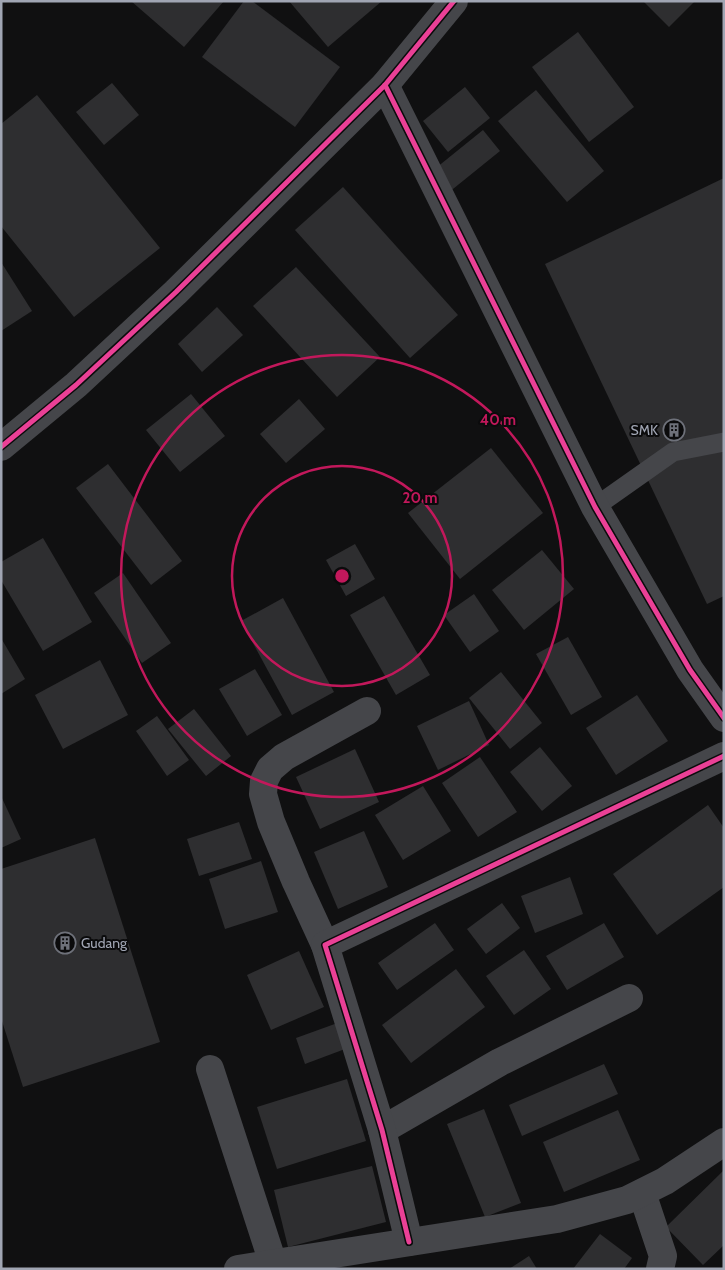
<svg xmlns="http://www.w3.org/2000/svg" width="725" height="1270" viewBox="0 0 725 1270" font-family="Cabin,sans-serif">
  <rect width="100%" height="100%" fill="#101011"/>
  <g fill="#2e2e30">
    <path d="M 131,1 L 224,1 L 184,47 Z"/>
    <path d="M 244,1 L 252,1 L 340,67 L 295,127 L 202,57 Z"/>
    <path d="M 289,1 L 382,1 L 328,47 Z"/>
    <path d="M 643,1 L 695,1 L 669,27 Z"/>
    <path d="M 578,32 L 634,107 L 589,142 L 532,67 Z"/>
    <path d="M 112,83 L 139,115 L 104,145 L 76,112 Z"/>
    <path d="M 465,87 L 490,118 L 448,152 L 423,121 Z"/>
    <path d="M 536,90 L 604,171 L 567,202 L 498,121 Z"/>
    <path d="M 37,95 L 160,248 L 74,317 L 1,226 L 1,124 Z"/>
    <path d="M 483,130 L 500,151 L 448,193 L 431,172 Z"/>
    <path d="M 724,178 L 724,596 L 707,604 L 545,264 Z"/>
    <path d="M 343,187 L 458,315 L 410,358 L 295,230 Z"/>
    <path d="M 1,262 L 32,311 L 1,331 Z"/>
    <path d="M 296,267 L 380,357 L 337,397 L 253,306 Z"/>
    <path d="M 217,307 L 243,335 L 202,372 L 178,344 Z"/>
    <path d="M 191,394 L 225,436 L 180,472 L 146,430 Z"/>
    <path d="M 299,399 L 325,429 L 286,463 L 260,434 Z"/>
    <path d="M 491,448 L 543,513 L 460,579 L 408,513 Z"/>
    <path d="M 108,464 L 182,561 L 151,585 L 76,488 Z"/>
    <path d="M 43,538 L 92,622 L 43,651 L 1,580 L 1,562 Z"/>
    <path d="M 355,544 L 375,579 L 346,596 L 326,560 Z"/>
    <path d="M 542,550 L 574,589 L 524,630 L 492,590 Z"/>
    <path d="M 123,573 L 171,643 L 142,663 L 94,593 Z"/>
    <path d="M 474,594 L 499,631 L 470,652 L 444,615 Z"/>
    <path d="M 384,596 L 430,675 L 396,695 L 350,615 Z"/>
    <path d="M 283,598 L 334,692 L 292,715 L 241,621 Z"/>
    <path d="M 568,637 L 602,697 L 571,715 L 536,654 Z"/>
    <path d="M 1,638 L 25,679 L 1,694 Z"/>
    <path d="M 100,660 L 128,715 L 63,749 L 35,695 Z"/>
    <path d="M 255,669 L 282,715 L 247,736 L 219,689 Z"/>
    <path d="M 501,672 L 542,723 L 510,749 L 469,698 Z"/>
    <path d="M 637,695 L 668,741 L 616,775 L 586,728 Z"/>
    <path d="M 469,701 L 489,745 L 438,770 L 417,726 Z"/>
    <path d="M 194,709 L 231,756 L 206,776 L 168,729 Z"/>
    <path d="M 157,716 L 189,760 L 167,776 L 136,731 Z"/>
    <path d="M 540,747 L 572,786 L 542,811 L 510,772 Z"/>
    <path d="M 355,749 L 379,802 L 320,829 L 296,777 Z"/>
    <path d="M 480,757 L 517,812 L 478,837 L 442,783 Z"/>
    <path d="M 423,786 L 451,831 L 403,860 L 375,815 Z"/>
    <path d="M 1,796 L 21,839 L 1,848 Z"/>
    <path d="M 708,805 L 724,828 L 724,887 L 657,935 L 613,874 Z"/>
    <path d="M 239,822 L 252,859 L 199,876 L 187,839 Z"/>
    <path d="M 364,831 L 388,887 L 338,909 L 314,852 Z"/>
    <path d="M 95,838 L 160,1042 L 23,1087 L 1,1018 L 1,869 Z"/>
    <path d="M 261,861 L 278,912 L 225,929 L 209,879 Z"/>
    <path d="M 570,877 L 583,914 L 535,933 L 521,896 Z"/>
    <path d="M 502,903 L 520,928 L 486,954 L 467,929 Z"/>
    <path d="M 435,923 L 454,950 L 397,990 L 378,963 Z"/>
    <path d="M 604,923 L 624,957 L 567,990 L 546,956 Z"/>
    <path d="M 524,950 L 551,989 L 514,1015 L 486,976 Z"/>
    <path d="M 299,951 L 324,1007 L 271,1030 L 247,975 Z"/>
    <path d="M 456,969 L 485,1007 L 411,1063 L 382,1025 Z"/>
    <path d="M 343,1021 L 353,1046 L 305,1064 L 296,1038 Z"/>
    <path d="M 604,1064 L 618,1094 L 522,1136 L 509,1105 Z"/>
    <path d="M 347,1079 L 366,1141 L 277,1169 L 257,1107 Z"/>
    <path d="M 484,1109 L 521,1203 L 485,1217 L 447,1124 Z"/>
    <path d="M 618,1110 L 640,1160 L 564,1192 L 543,1142 Z"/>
    <path d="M 372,1166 L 386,1222 L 288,1247 L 274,1190 Z"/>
    <path d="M 724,1170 L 724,1245 L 703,1265 L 666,1227 Z"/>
    <path d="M 600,1234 L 632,1258 L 624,1269 L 573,1269 Z"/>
    <path d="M 529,1256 L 537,1269 L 509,1269 Z"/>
  </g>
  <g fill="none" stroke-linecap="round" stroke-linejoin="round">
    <path stroke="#45464a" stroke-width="19" d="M 595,507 L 673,452 L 724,442"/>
    <g stroke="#45464a" stroke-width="28">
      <path d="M 385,85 L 595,507 L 690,670 L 724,718"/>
      <path d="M 1,447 L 76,385 L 176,292 L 385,85 L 454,1"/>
      <path d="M 325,945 L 296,882 L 271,822 L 263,794 L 264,781 L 270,769 L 284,757 L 367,711"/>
      <path d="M 210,1069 L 273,1263"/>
      <path d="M 382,1130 L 500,1062 L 629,998"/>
      <path d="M 642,1193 L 663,1256 L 660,1269"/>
      <path d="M 409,1242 L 382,1130 L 325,945 L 724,756"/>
      <path d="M 238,1269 L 557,1219 L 627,1200 L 665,1181 L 724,1142"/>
    </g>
    <g stroke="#0b0b0c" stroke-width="8">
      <g id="cycleway">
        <path d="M 385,85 L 595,507 L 690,670 L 724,718"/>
        <path d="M 1,447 L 76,385 L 176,292 L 385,85 L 454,1"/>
        <path d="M 409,1242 L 382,1130 L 325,945 L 724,756"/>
      </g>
    </g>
    <use href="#cycleway" stroke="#ea4096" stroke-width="5"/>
  </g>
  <g fill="none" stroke="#c2185b" stroke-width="2.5">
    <circle cx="342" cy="576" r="110"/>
    <circle cx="342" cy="576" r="221"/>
  </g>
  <defs>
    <g id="building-ring" transform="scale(1.125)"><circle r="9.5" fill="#0b0b0c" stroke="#6e717a" stroke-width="1.5"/><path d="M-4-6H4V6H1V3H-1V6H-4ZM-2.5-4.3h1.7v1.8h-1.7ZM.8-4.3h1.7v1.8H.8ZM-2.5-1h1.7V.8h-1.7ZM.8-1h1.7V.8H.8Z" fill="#6e717a"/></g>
  </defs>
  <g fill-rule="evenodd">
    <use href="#building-ring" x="674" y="430"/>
    <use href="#building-ring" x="65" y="943"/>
  </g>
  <g text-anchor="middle" stroke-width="4" stroke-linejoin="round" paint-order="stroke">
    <g font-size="14" fill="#a0a5b3" stroke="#0b0b0c" text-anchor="end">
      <text x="658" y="435">SMK</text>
      <text x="81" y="948" text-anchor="start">Gudang</text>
    </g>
  </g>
  <circle cx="342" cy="576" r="8" fill="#c2185b" stroke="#0b0b0c" stroke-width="2.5"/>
  <g font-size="15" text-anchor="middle" font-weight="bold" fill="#c2185b" stroke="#0b0b0c" stroke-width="4" stroke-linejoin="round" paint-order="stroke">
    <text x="498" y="425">40 m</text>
    <text x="420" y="503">20 m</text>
  </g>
  <rect width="725" height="1270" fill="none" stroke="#a0a5b3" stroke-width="5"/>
</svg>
